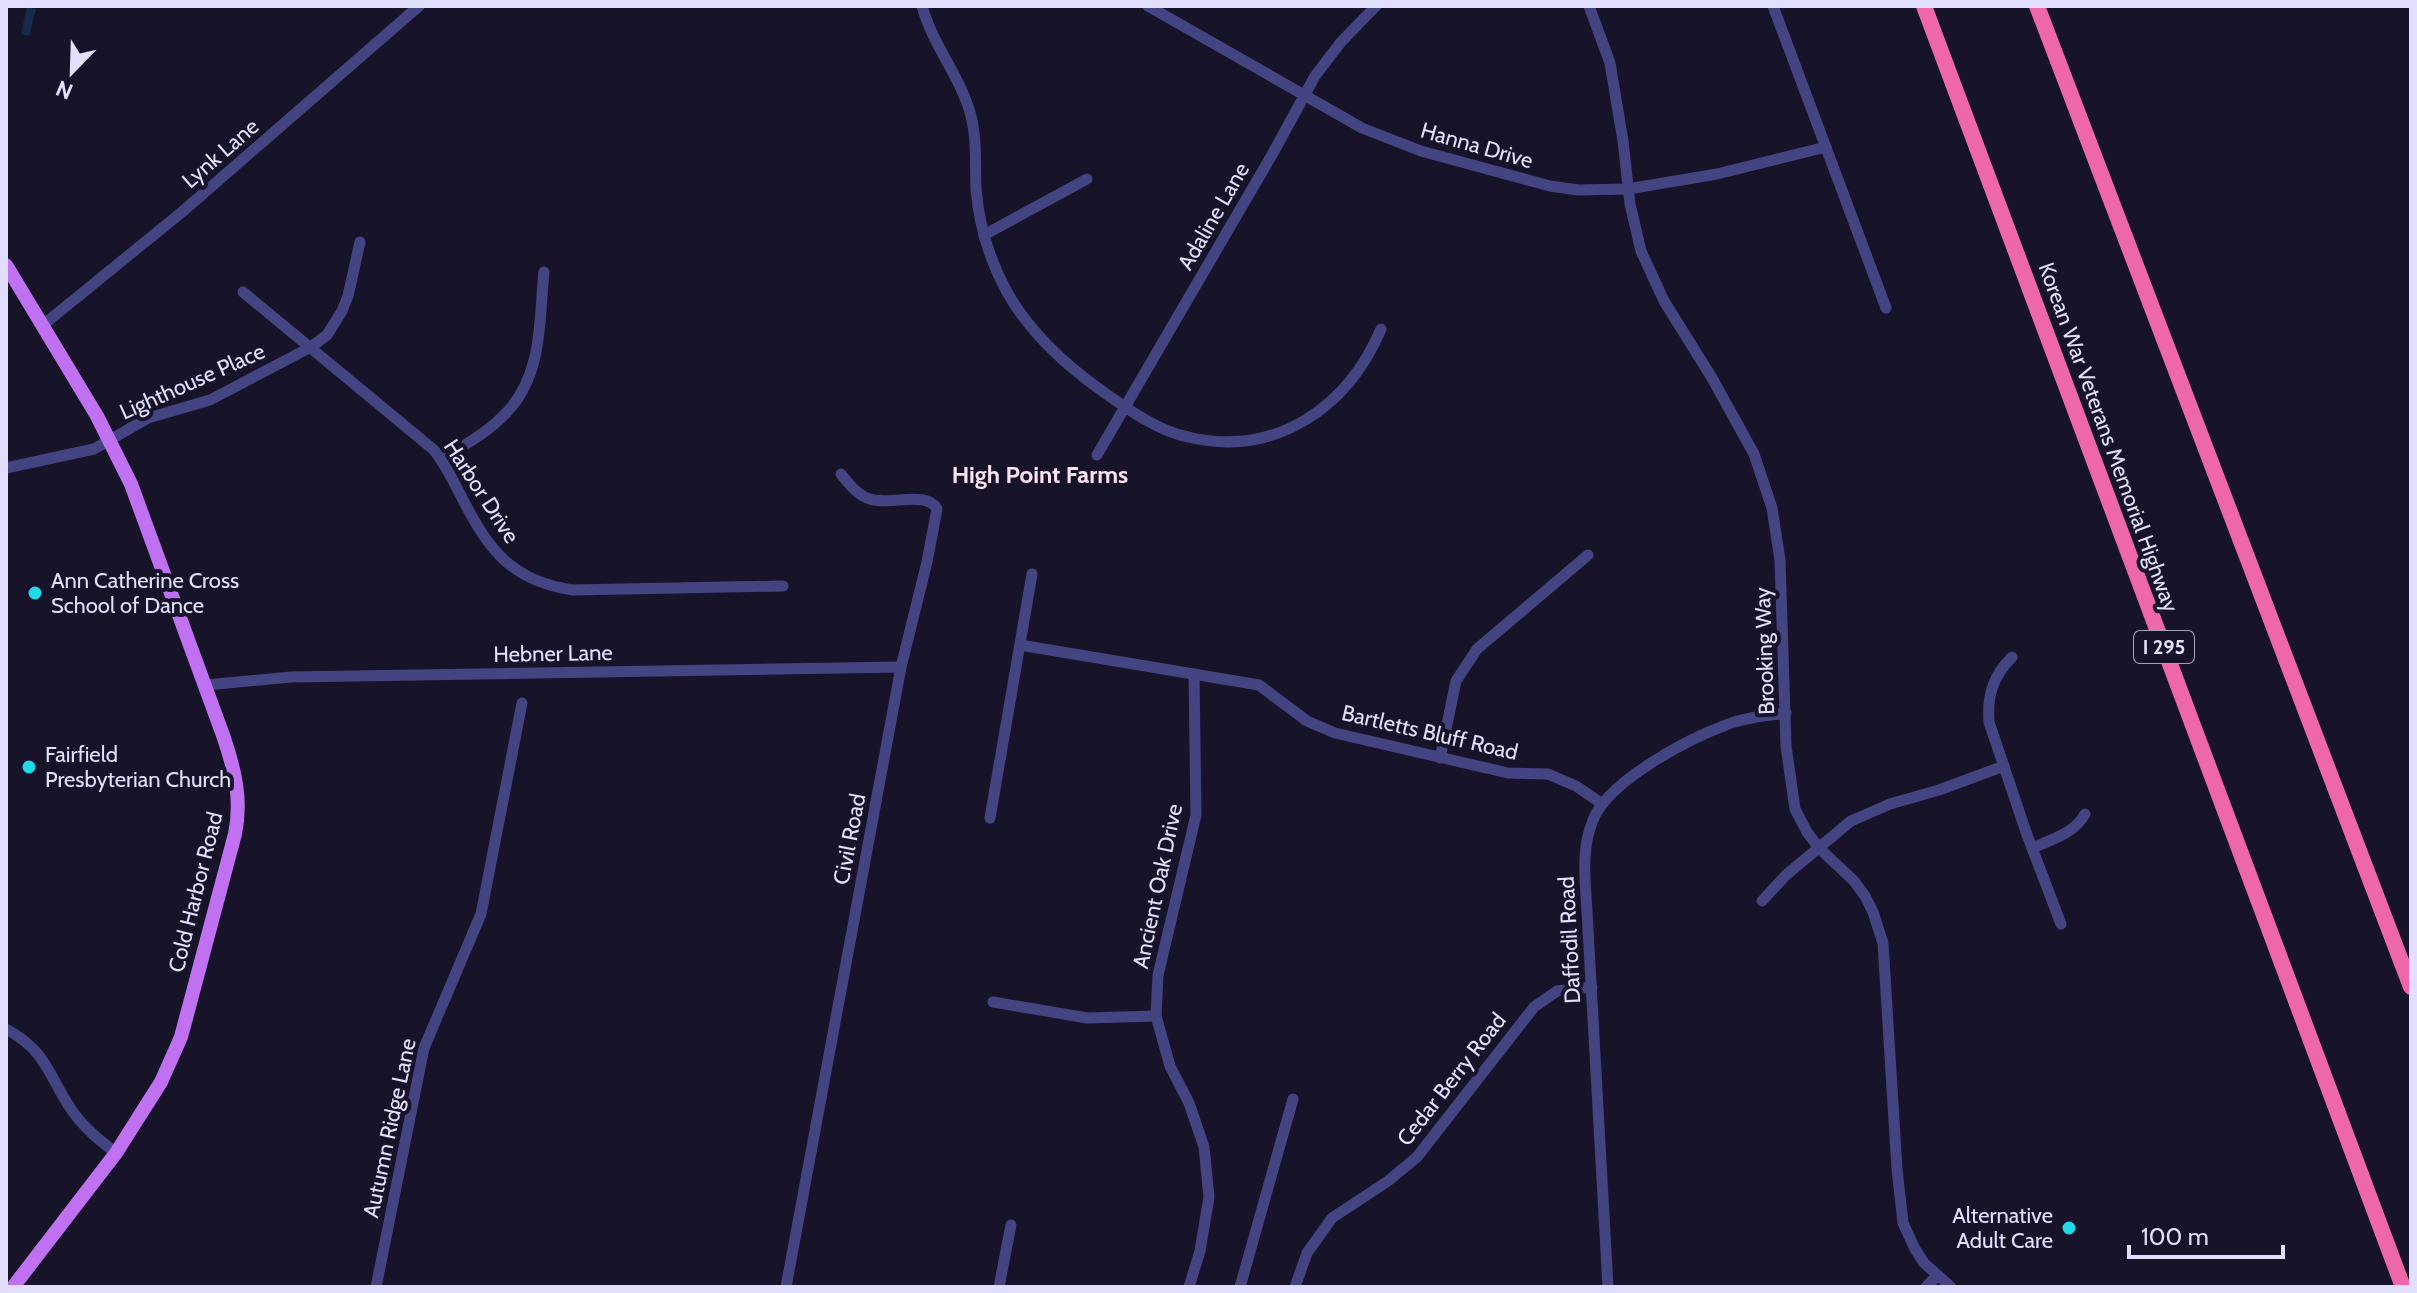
<svg xmlns="http://www.w3.org/2000/svg" width="2417" height="1293" viewBox="0 0 2417 1293" font-family="Cabin,sans-serif">
  <rect width="100%" height="100%" fill="#171429"/>
  <path fill="#152b4c" d="M 27,7 L 36,9 L 29,36 L 21,34 Z"/>
  <g fill="none" stroke-linecap="round" stroke-linejoin="round">
    <g stroke="#454483" stroke-width="11">
      <path d="M 922,6 C 933,46 961,77 971,116 C 977,140 975,164 976,189 C 979,225 990,261 1007,292 C 1029,331 1062,362 1098,388 C 1125,407 1155,430 1188,437 C 1276,458 1348,407 1381,329"/>
      <path d="M 1148,6 L 1362,128 L 1421,151 L 1550,186 L 1578,190 L 1628,189 L 1717,174 L 1826,147"/>
      <path d="M 1589,6 L 1610,63 L 1623,141 L 1630,204 L 1641,251 L 1664,301 L 1712,378 L 1754,454 L 1772,508 L 1780,560 L 1786,746 L 1795,809 L 1807,832 L 1819,848 L 1854,881 L 1865,896 L 1873,912 L 1883,943 L 1897,1169 L 1903,1223 L 1915,1249 L 1924,1263 L 1951,1287"/>
      <path d="M 1773,6 L 1886,308"/>
      <path d="M 984,235 L 1087,179"/>
      <path d="M 243,292 L 434,450 C 445,464 452,478 460,494 C 487,547 509,581 573,590 L 783,586"/>
      <path d="M 43,325 L 182,212 L 419,6"/>
      <path d="M 1097,455 L 1273,153 L 1315,76 L 1341,42 L 1376,6"/>
      <path d="M 442,459 C 464,445 489,432 507,412 C 543,374 539,320 544,272"/>
      <path d="M 6,468 L 94,449 L 148,418 L 210,400 L 311,347 L 327,335 L 342,311 L 348,296 L 360,242"/>
      <path d="M 1020,645 L 1259,685 L 1307,721 L 1335,733 L 1508,773 L 1548,774 L 1576,786 L 1601,803"/>
      <path d="M 2012,657 C 1993,676 1987,695 1989,722 L 2026,832 L 2061,924"/>
      <path d="M 206,685 L 291,677 L 901,667"/>
      <path d="M 1440,758 L 1456,681 L 1477,649 L 1588,555"/>
      <path d="M 990,818 L 1032,574"/>
      <path d="M 2032,848 C 2051,840 2075,833 2085,814"/>
      <path d="M 1762,901 L 1786,875 L 1851,821 L 1890,804 L 1939,790 L 2004,766"/>
      <path d="M 993,1002 L 1087,1018 L 1156,1016"/>
      <path d="M 6,1029 C 47,1051 48,1075 71,1109 C 83,1127 99,1140 116,1153"/>
      <path d="M 376,1287 L 424,1048 L 481,914 L 522,703"/>
      <path d="M 786,1287 L 901,667 L 927,562 L 937,509 C 927,490 890,506 870,499 C 857,495 849,484 841,474"/>
      <path d="M 999,1287 L 1011,1225"/>
      <path d="M 1189,1287 L 1200,1251 L 1209,1197 L 1204,1147 L 1189,1103 L 1170,1066 L 1156,1016 L 1158,975 L 1196,815 L 1194,674"/>
      <path d="M 1240,1287 L 1293,1099"/>
      <path d="M 1295,1287 L 1307,1253 L 1332,1218 L 1388,1181 L 1417,1157 L 1534,1007 L 1557,991 L 1592,987"/>
      <path d="M 1608,1287 L 1587,911 C 1585,880 1581,849 1593,820 C 1608,781 1688,739 1726,725 C 1745,717 1766,716 1786,713"/>
      <path d="M 1926,1287 L 1937,1276"/>
    </g>
    <path stroke="#bf71f1" stroke-width="14" d="M 6,265 L 97,416 L 131,484 L 224,738 C 235,771 242,800 235,834 L 181,1037 L 161,1082 L 116,1153 L 13,1287"/>
    <g stroke="#ef67ab" stroke-width="16">
      <path d="M 1924,6 L 2403,1287"/>
      <path d="M 2037,6 L 2411,987"/>
    </g>
  </g>
  <g fill="#1fd8e8" stroke="#171429" stroke-width="3">
    <circle cx="35" cy="593" r="8"/>
    <circle cx="29" cy="767" r="8"/>
    <circle cx="2069" cy="1228" r="8"/>
  </g>
  <g text-anchor="middle" stroke-width="8" stroke-linejoin="round" paint-order="stroke">
    <rect fill="#171429" stroke="#a5a2bd" stroke-width="2" x="2134" y="631" width="60" height="32" rx="6"/>
    <g font-size="20" font-weight="bold" fill="#e2dffc">
      <text x="2164" y="654">I 295</text>
    </g>
    <g font-size="22" fill="#e2dffc" stroke="#171429">
      <text transform="translate(1477 145) rotate(16)" y="8">Hanna Drive</text>
      <text transform="translate(220 153) rotate(-41)" y="8">Lynk Lane</text>
      <text transform="translate(1213 216) rotate(-60)" y="8">Adaline Lane</text>
      <text transform="translate(192 381) rotate(-24)" y="8">Lighthouse Place</text>
      <text transform="translate(2109 437) rotate(70)" y="8">Korean War Veterans Memorial Highway</text>
      <text transform="translate(482 491) rotate(57)" y="8">Harbor Drive</text>
      <text transform="translate(1764 651) rotate(-92)" y="8">Brooking Way</text>
      <text transform="translate(553 653) rotate(-1)" y="8">Hebner Lane</text>
      <text transform="translate(1430 732) rotate(13)" y="8">Bartletts Bluff Road</text>
      <text transform="translate(849 839) rotate(-79)" y="8">Civil Road</text>
      <text transform="translate(1157 886) rotate(-78)" y="8">Ancient Oak Drive</text>
      <text transform="translate(195 892) rotate(-76)" y="8">Cold Harbor Road</text>
      <text transform="translate(1569 940) rotate(-93)" y="8">Daffodil Road</text>
      <text transform="translate(1451 1079) rotate(-52)" y="8">Cedar Berry Road</text>
      <text transform="translate(389 1128) rotate(-78)" y="8">Autumn Ridge Lane</text>
    </g>
    <g font-size="22" fill="#e2dffc" stroke="#171429" text-anchor="start">
      <text x="51" y="588">Ann Catherine Cross<tspan x="51" dy="25">School of Dance</tspan></text>
      <text x="45" y="762">Fairfield<tspan x="45" dy="25">Presbyterian Church</tspan></text>
      <text x="2053" y="1223" text-anchor="end">Alternative<tspan x="2053" dy="25">Adult Care</tspan></text>
    </g>
    <g font-size="24" font-weight="bold" fill="#fce1f3" stroke="#171429">
      <text x="1040" y="483">High Point Farms</text>
    </g>
  </g>
  <rect width="2417" height="1293" fill="none" stroke="#e2dffc" stroke-width="16"/>
  <g transform="translate(72 72) rotate(203)" stroke="#171429" stroke-width="6" paint-order="stroke">
  <path d="M0-6L14 30L0 20L-14 30Z" fill="#e2dffc"/>
  <text y="-12" font-size="22" font-weight="bold" text-anchor="middle" fill="#e2dffc">N</text>
  </g>
  <path d="M2129 1245v12h154v-12" fill="none" stroke="#e2dffc" stroke-width="4"/>
  <text x="2141" y="1245" font-size="24" fill="#e2dffc" stroke="#171429" stroke-width="6" paint-order="stroke">100 m</text>
</svg>
